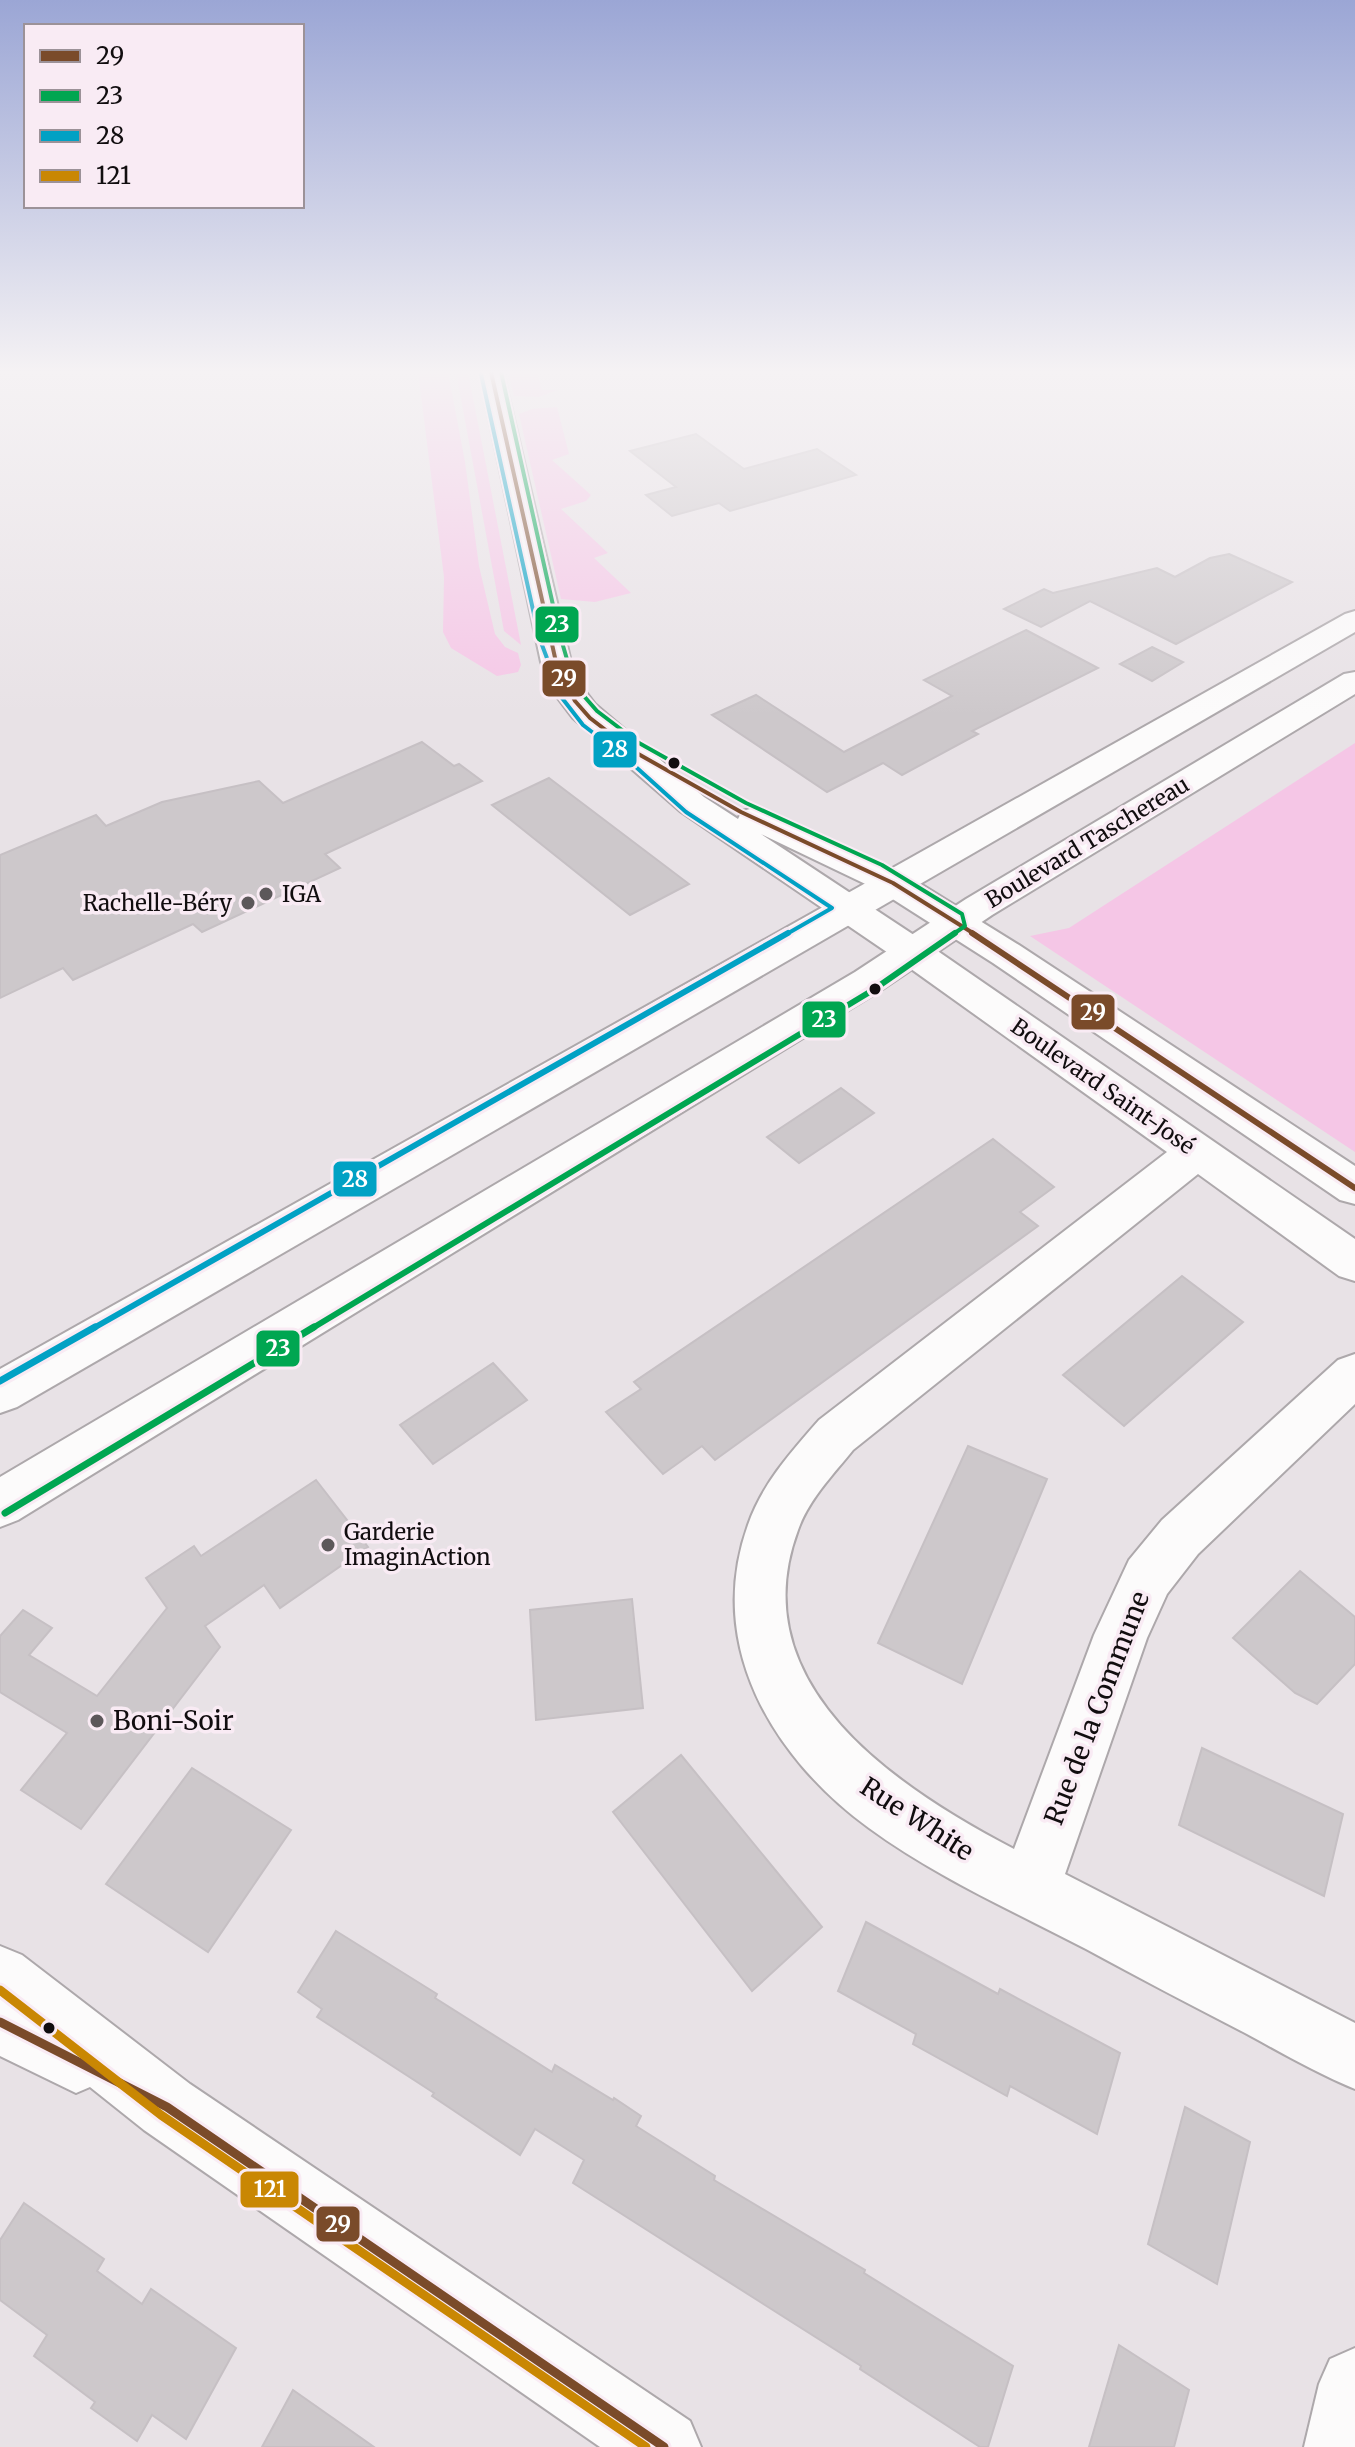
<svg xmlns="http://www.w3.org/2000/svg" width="1355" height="2447" viewBox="0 0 1355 2447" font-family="Merriweather,serif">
  <rect width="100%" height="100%" fill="#e8e2e6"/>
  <g fill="#f5c6e6">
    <path d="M 418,372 L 448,372 L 465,462 L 479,566 L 495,634 L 505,647 L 518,653 L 521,665 L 518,672 L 497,676 L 451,648 L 443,632 L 444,577 Z"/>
    <path d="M 456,372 L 468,372 L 521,645 L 504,631 Z"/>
    <path d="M 508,372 L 537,372 L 542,390 L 557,390 L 539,397 L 514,396 Z"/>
    <path d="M 557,407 L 569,454 L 552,460 L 591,495 L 586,501 L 561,509 L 608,553 L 594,558 L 631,593 L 595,602 L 561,599 L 519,414 L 532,409 Z"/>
    <path d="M 1355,743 L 1355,1152 L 1030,936 L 1069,928 Z"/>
  </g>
  <g fill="#cdc8cb" stroke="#c6c0c4" stroke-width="2">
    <path d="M 696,434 L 744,469 L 817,449 L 856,475 L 730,511 L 719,503 L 672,516 L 646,495 L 676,487 L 630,451 Z"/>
    <path d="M 1229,554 L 1292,582 L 1176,644 L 1090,601 L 1041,627 L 1004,609 L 1044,589 L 1053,593 L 1157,568 L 1175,577 L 1210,558 Z"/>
    <path d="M 1026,630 L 1098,668 L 972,731 L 978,734 L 902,775 L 883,763 L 827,792 L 712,715 L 756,695 L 844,752 L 952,696 L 924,680 Z"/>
    <path d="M 1152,647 L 1183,662 L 1152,681 L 1120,664 Z"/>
    <path d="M 422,742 L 454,766 L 459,764 L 482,781 L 325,854 L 340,868 L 202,932 L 193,924 L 73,980 L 63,968 L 0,998 L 0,855 L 96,815 L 106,826 L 162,802 L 259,781 L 283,803 Z"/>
    <path d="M 549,778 L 689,884 L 630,915 L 492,805 Z"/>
    <path d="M 841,1088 L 874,1113 L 799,1163 L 767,1137 Z"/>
    <path d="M 993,1139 L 1054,1187 L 1020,1212 L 1038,1226 L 715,1460 L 702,1446 L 663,1474 L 606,1412 L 641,1389 L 634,1382 Z"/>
    <path d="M 1182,1276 L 1243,1322 L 1124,1426 L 1063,1375 Z"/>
    <path d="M 493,1363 L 527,1400 L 433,1464 L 400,1425 Z"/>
    <path d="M 968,1446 L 1047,1479 L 962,1684 L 878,1643 Z"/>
    <path d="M 316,1480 L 368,1547 L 280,1608 L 264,1585 L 205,1626 L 220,1647 L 81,1829 L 21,1790 L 67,1733 L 0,1692 L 0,1636 L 23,1610 L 52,1628 L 29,1655 L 97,1696 L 167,1608 L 146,1578 L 194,1546 L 201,1556 Z"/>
    <path d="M 1300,1571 L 1355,1617 L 1355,1664 L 1317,1704 L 1295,1693 L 1233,1638 Z"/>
    <path d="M 632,1599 L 643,1708 L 536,1720 L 530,1610 Z"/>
    <path d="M 1202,1748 L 1343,1814 L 1324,1896 L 1179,1825 Z"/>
    <path d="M 681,1755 L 822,1927 L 752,1991 L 613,1812 Z"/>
    <path d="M 192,1768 L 291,1830 L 208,1952 L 106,1884 Z"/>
    <path d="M 866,1922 L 998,1994 L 1000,1989 L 1120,2053 L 1097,2134 L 1010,2086 L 1007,2096 L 913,2044 L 916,2034 L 838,1991 Z"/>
    <path d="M 336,1931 L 437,1994 L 435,1998 L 552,2072 L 555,2065 L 613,2100 L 614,2098 L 641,2116 L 636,2126 L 715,2176 L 714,2180 L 865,2270 L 864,2273 L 1013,2366 L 988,2447 L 980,2447 L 860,2369 L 861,2366 L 573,2183 L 584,2160 L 535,2129 L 520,2155 L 432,2096 L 434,2093 L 317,2017 L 322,2009 L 298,1992 Z"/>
    <path d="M 1185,2107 L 1250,2142 L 1217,2284 L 1148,2244 Z"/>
    <path d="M 24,2203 L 104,2259 L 97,2271 L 142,2304 L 151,2289 L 236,2348 L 186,2439 L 152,2415 L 137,2441 L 91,2408 L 95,2402 L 34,2356 L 47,2335 L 0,2300 L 0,2240 Z"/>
    <path d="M 1119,2345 L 1189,2390 L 1174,2447 L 1089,2447 Z"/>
    <path d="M 293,2390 L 340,2423 L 374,2447 L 262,2447 Z"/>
  </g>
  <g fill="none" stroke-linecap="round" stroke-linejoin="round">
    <g stroke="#ada8ab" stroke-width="4">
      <g id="minor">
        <path d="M 479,372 L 503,372 L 571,662 L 585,691 L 595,704 L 704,797 L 738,819 L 742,811 L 754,808 L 766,811 L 906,875 L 1019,945 L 1355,1166 L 1355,1204 L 1340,1200 L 993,963 L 880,891 L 761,834 L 926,943 L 1355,1239 L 1355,1281 L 1339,1276 L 1198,1174 L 853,1450 C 833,1475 809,1499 798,1530 C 740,1685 897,1788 1014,1849 L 1094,1635 L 1129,1560 L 1162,1520 L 1338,1360 L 1355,1354 L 1355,1404 L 1198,1554 L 1167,1594 L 1147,1638 L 1065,1874 L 1355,2023 L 1355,2089 C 1318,2074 1282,2053 1247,2034 C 1193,2006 1139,1978 1086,1949 C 1013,1911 936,1877 869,1828 C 772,1757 705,1645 748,1525 C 762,1484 791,1452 819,1420 L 1167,1152 L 900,961 L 680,811 L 573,718 L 554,693 L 541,662 Z"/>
        <path d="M 0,1946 L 22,1955 L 190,2084 L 690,2421 L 701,2447 L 600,2447 L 144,2130 L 90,2087 L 76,2093 L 0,2056 Z"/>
        <path d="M 1355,2348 L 1355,2447 L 1304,2447 L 1319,2384 L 1330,2359 Z"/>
      </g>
    </g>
    <g stroke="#ada8ab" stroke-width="4">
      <g id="major">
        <path d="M 1355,611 L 1355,632 L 17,1407 L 0,1413 L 0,1369 L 1345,614 Z"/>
        <path d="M 1355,672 L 1355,694 L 992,915 L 881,990 L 18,1520 L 0,1527 L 0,1477 L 855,972 L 966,899 L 1344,674 Z"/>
      </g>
    </g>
    <use href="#minor" fill="#fcfbfb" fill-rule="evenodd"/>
    <use href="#major" fill="#fcfbfb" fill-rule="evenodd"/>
    <g stroke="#f9ebf4" stroke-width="8">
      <path id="bus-1-far2" d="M 491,372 L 556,662 L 575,701 L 590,718 L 633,751 L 741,812 L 893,883 L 976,935"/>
    </g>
    <g stroke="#f9ebf4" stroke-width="12">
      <path id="bus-1-far1" d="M 972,933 L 1355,1188"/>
    </g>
    <g stroke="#f9ebf4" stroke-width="15">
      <path id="bus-1" d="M 0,2022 L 167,2107 L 664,2447"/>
    </g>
    <g stroke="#f9ebf4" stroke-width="8">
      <path id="bus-2-far2" d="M 501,372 L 559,632 L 571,673 L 583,695 L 597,711 L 639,743 L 746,803 L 882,865 L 962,914 L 965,926 L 952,935"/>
    </g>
    <g stroke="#f9ebf4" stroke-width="12">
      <path id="bus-2-far1" d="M 311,1329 L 873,990 L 955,933"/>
    </g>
    <g stroke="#f9ebf4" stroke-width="13">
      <path id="bus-2" d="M 5,1513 L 314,1327"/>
    </g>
    <g stroke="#f9ebf4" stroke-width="8">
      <path id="bus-3-far2" d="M 481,374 L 539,637 L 562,698 L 583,725 L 627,759 L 686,812 L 832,908 L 785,935"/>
    </g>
    <g stroke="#f9ebf4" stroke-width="12">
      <path id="bus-3-far1" d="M 92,1329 L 788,933"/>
    </g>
    <g stroke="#f9ebf4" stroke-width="13">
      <path id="bus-3" d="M 0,1381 L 95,1327"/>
    </g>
    <g stroke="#f9ebf4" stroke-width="15">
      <path id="bus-4" d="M 0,1990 L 161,2115 L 646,2447"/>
    </g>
    <use href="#bus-1-far2" stroke="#7a4b2a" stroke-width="4"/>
    <use href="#bus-1-far1" stroke="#7a4b2a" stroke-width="6"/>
    <use href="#bus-1" stroke="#7a4b2a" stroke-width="9"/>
    <use href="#bus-2-far2" stroke="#00a651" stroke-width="4"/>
    <use href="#bus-2-far1" stroke="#00a651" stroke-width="6"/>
    <use href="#bus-2" stroke="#00a651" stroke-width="7"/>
    <use href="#bus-3-far2" stroke="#01a1c4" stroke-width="4"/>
    <use href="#bus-3-far1" stroke="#01a1c4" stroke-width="6"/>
    <use href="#bus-3" stroke="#01a1c4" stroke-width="7"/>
    <use href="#bus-4" stroke="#c98703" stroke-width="9"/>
  </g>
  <linearGradient id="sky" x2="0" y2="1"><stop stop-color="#9ba6d5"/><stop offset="0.52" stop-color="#f5f2f4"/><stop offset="1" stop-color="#f5f2f4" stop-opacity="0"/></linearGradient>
  <rect width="1355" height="715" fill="url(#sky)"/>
  <g fill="#110d0f" stroke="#f9ebf4" stroke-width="3">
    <circle cx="674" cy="763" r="7"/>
    <circle cx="875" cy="989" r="7"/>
    <circle cx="49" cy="2028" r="7"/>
  </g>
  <g fill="#5c585a" stroke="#f9ebf4" stroke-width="3">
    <circle cx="266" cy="894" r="8"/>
    <circle cx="248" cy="903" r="8"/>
    <circle cx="328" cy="1545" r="8"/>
    <circle cx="97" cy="1721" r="8"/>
  </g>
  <g text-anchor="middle" stroke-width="7" stroke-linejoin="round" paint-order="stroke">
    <g font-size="22" fill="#110d0f" stroke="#f9ebf4">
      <text transform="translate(1087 842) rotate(-31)" y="8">Boulevard Taschereau</text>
      <text transform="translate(1103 1086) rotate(35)" y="8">Boulevard Saint-José</text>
    </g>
    <g font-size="22" fill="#110d0f" stroke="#f9ebf4" text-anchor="start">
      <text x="282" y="902">IGA</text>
      <text x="232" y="911" text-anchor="end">Rachelle-Béry</text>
      <text x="344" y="1540">Garderie<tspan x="344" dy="25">ImaginAction</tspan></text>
    </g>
    <g font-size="26" fill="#110d0f" stroke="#f9ebf4">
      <text transform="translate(1097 1708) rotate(-69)" y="9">Rue de la Commune</text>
      <text transform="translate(917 1819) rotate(33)" y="9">Rue White</text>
    </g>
    <g font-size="26" fill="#110d0f" stroke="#f9ebf4" text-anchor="start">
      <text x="113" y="1730">Boni-Soir</text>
    </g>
  </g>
  <g stroke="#f9ebf4" stroke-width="3">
    <rect x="534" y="605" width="46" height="39" rx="8" fill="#00a651"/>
    <rect x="541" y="659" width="46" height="39" rx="8" fill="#7a4b2a"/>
    <rect x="592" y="730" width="46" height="39" rx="8" fill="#01a1c4"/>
    <rect x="1070" y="993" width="46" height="38" rx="8" fill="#7a4b2a"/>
    <rect x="801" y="1000" width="46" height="39" rx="8" fill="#00a651"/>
    <rect x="332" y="1160" width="46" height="38" rx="8" fill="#01a1c4"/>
    <rect x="255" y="1329" width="46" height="39" rx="8" fill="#00a651"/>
    <rect x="239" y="2170" width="61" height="39" rx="8" fill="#c98703"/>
    <rect x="315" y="2205" width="46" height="38" rx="8" fill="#7a4b2a"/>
  </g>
  <g font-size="22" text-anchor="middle" font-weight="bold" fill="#fff">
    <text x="557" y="632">23</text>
    <text x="564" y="686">29</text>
    <text x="615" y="757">28</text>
    <text x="1093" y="1020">29</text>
    <text x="824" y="1027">23</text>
    <text x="355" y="1187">28</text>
    <text x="278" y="1356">23</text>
    <text x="270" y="2197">121</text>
    <text x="338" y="2232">29</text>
  </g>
  <rect x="24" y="24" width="280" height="184" fill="#f9ebf4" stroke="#9c9298" stroke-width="2"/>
  <rect x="40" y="50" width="40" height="12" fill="#7a4b2a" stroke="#9c9298" stroke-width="2"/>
  <text x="96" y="64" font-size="24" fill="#110d0f">29</text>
  <rect x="40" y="90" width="40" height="12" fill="#00a651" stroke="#9c9298" stroke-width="2"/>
  <text x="96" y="104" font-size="24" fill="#110d0f">23</text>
  <rect x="40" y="130" width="40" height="12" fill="#01a1c4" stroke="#9c9298" stroke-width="2"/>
  <text x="96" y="144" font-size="24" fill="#110d0f">28</text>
  <rect x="40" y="170" width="40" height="12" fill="#c98703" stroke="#9c9298" stroke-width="2"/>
  <text x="96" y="184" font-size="24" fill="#110d0f">121</text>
</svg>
